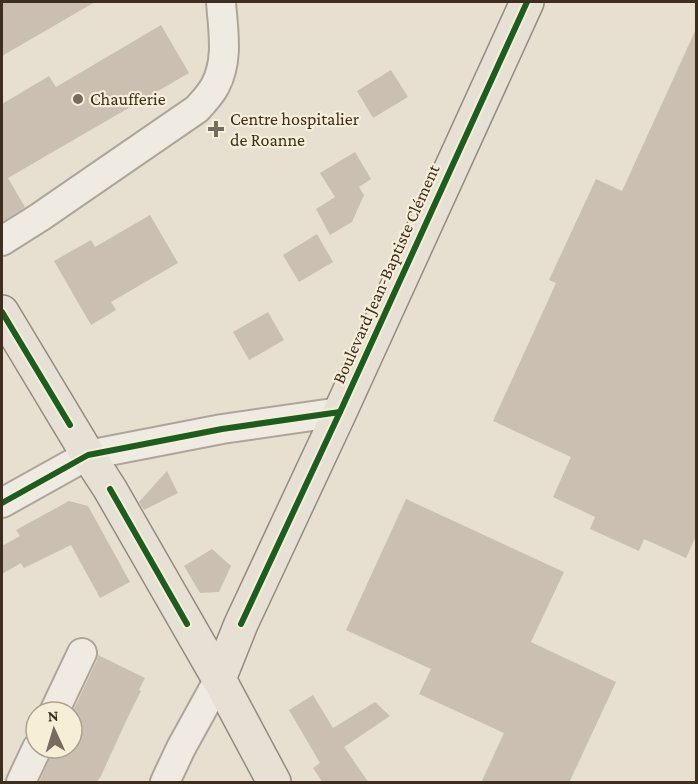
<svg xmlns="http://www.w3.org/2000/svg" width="698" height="784" viewBox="0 0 698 784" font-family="'Crimson Pro',serif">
  <rect width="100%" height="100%" fill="#e7e0d1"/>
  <g fill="#cbbfb2">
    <path d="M 2,2 L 95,2 L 2,56 Z"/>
    <path d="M 161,25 L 189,73 L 8,178 L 25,207 L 2,222 L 2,104 L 49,76 L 56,87 Z"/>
    <path d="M 696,29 L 696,536 L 686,558 L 644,539 L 639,551 L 590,529 L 595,517 L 553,497 L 571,457 L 493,421 L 556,283 L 549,280 L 596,179 L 622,191 Z"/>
    <path d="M 391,70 L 408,97 L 373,118 L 357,91 Z"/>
    <path d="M 355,152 L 371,179 L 359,187 L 364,195 L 352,222 L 330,235 L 316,209 L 335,197 L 320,173 Z"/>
    <path d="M 150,215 L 178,263 L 111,302 L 116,310 L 91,325 L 54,261 L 91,240 L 95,247 Z"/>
    <path d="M 317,234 L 333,262 L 299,282 L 283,255 Z"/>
    <path d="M 268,312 L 284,340 L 249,360 L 233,332 Z"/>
    <path d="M 167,471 L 178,493 L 144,510 L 139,502 Z"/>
    <path d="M 406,499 L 564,572 L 531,642 L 616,682 L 569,783 L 481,783 L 504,733 L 419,694 L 431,669 L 346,630 Z"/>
    <path d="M 69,501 L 88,506 L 130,582 L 100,598 L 71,545 L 24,568 L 21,563 L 2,574 L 2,546 L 20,536 L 16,530 Z"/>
    <path d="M 212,549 L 231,566 L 219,592 L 200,593 L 184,566 Z"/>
    <path d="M 98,655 L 145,678 L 139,690 L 141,691 L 128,717 L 100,778 L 99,778 L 97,783 L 39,783 L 54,748 L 72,748 L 72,713 L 97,660 Z"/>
    <path d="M 313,695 L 333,728 L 375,702 L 390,716 L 344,747 L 369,783 L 323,783 L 313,768 L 320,763 L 289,710 Z"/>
  </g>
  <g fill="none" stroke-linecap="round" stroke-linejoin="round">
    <g stroke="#ada599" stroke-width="32">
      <g id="minor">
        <path d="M 2,241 L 40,217 L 197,109 C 203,102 211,94 215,86 C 229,60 223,30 221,2"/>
        <path d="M 2,503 L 88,455 L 222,429 L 340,412"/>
        <path d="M 54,712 L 82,653"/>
        <path d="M 21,782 L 37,748"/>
        <path d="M 165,782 L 181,748 L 219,679"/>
      </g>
    </g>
    <g stroke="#928b80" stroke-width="36">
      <g id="major">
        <path d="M 2,312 L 88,455 L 110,489 L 219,679 L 274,782"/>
        <path d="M 219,679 L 241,624 L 340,412 L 527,2"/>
      </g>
    </g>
    <use href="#minor" stroke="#efebe3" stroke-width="28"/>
    <use href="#major" stroke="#e6e1d4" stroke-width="33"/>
    <g stroke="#f7eed8" stroke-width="10">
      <g id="cycleway">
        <path d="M 2,312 L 70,425"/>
        <path d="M 110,489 L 187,624"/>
        <path d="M 2,503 L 88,455 L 222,429 L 340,412"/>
        <path d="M 241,624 L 340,412 L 527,2"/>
      </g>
    </g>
    <use href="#cycleway" stroke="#1b5e20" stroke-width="6"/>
  </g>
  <g fill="#786c5e" stroke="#f7eed8" stroke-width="2">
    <circle cx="78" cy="99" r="6"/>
    <path d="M213 120h6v6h6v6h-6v6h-6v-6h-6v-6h6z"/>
  </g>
  <g text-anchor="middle" stroke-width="4.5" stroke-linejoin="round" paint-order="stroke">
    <g font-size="18" fill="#3d2e20" stroke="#f7eed8" text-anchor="start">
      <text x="90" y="105">Chaufferie</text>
      <text x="230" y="125">Centre hospitalier<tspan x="230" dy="21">de Roanne</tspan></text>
    </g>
    <g font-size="18" fill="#3d2e20" stroke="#f7eed8">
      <text transform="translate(386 274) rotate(-66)" y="6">Boulevard Jean-Baptiste Clément</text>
    </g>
  </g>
  <rect width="698" height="784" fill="none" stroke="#3d2e20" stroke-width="6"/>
  <g transform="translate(54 730) rotate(356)"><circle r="28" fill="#f7eed8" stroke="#ada18e" stroke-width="1.5"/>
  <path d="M0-4.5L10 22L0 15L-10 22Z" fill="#786c5e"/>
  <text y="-9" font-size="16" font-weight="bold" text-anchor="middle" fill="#3d2e20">N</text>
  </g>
</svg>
